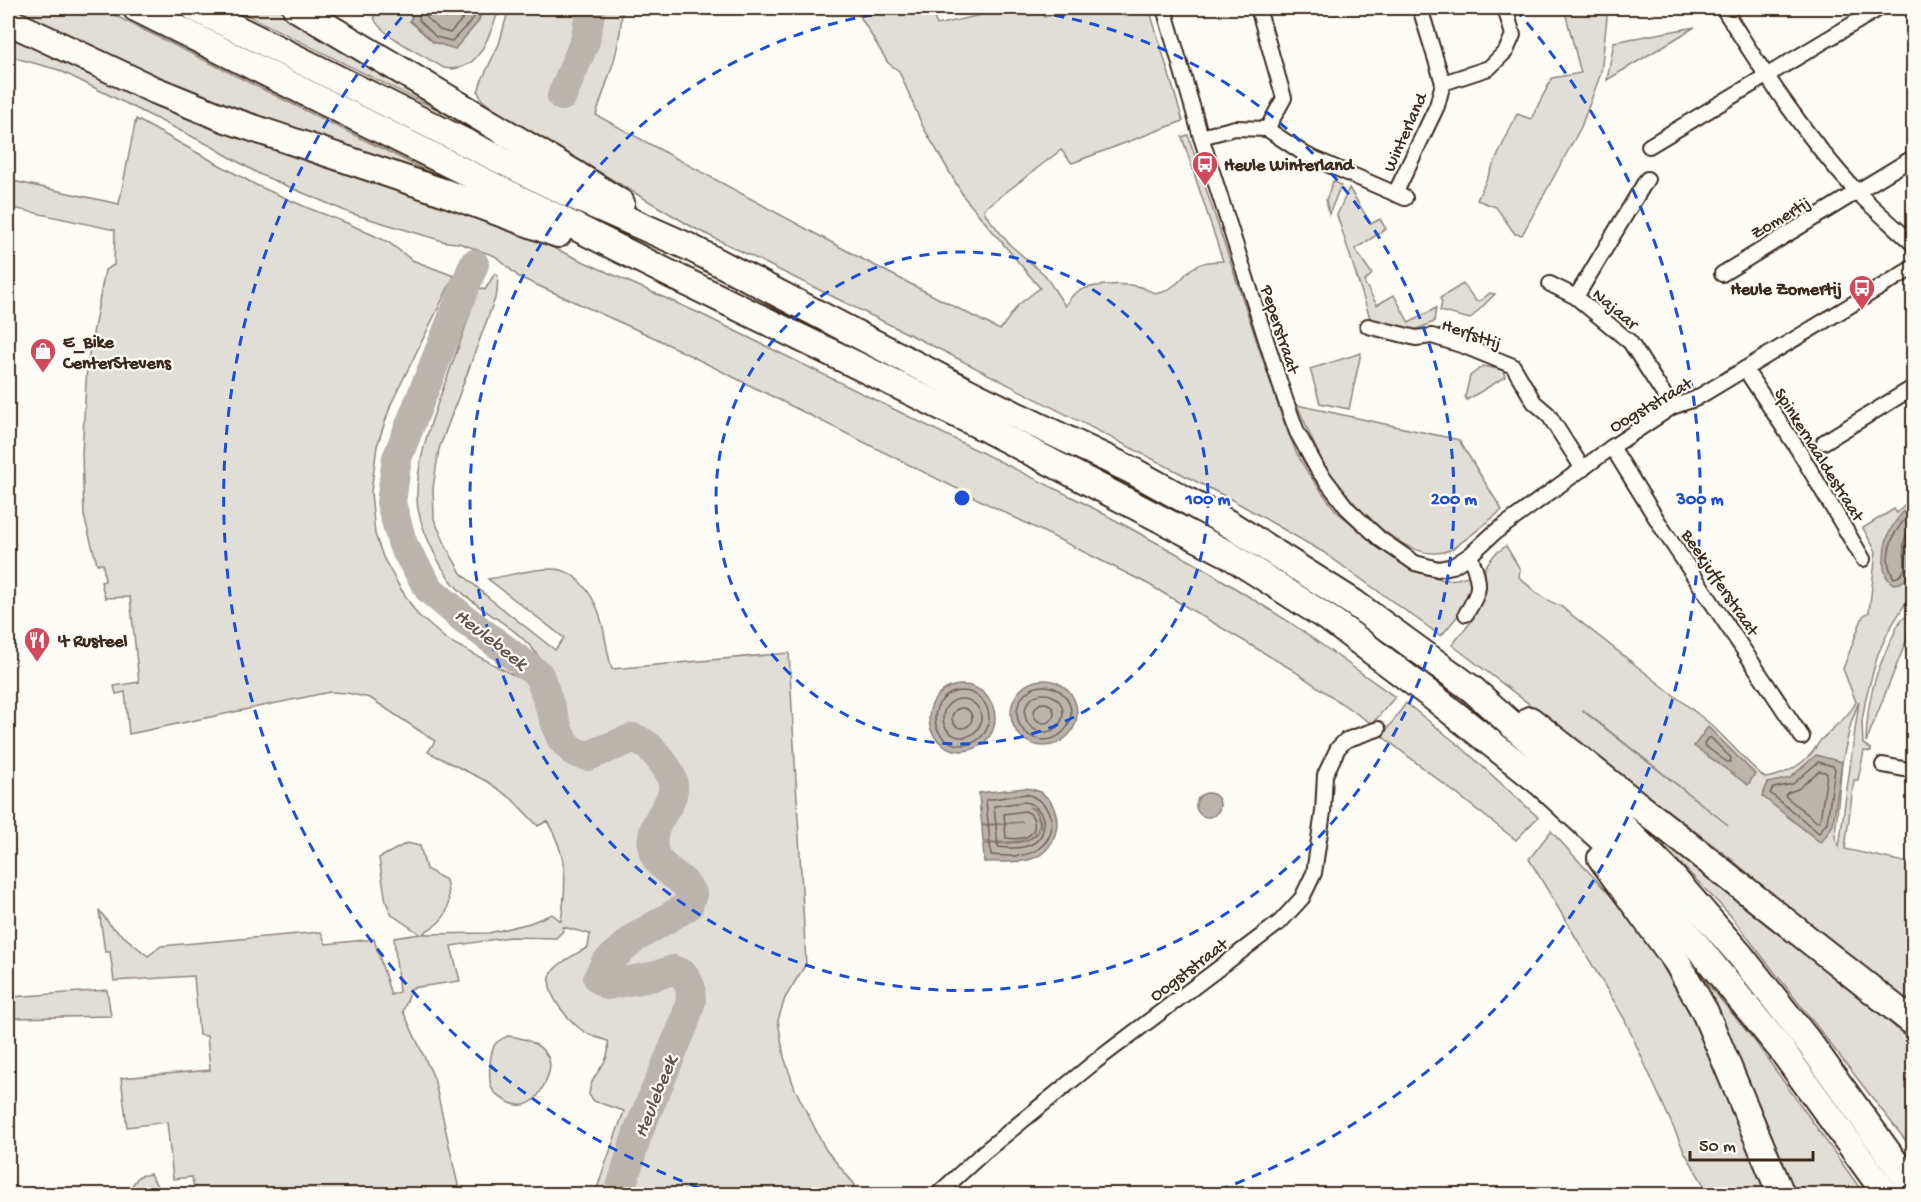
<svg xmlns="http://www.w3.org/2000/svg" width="1921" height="1202" viewBox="0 0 1921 1202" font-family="'Gochi Hand',sans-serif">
  <rect width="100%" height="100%" fill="#fdfcf7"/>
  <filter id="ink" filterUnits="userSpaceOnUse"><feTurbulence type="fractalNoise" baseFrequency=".0167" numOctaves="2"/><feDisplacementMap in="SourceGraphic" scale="12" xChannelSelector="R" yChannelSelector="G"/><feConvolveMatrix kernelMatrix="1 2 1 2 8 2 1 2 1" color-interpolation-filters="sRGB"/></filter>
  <g filter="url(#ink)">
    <g fill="#e1ded7" stroke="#8e847a" stroke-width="1.5" fill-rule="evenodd">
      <path d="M 17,8 L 100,8 L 499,207 L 230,109 L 112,60 L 18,14 Z"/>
      <path d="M 233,8 L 280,8 L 522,152 Z"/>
      <path d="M 375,8 L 415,8 L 410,21 L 478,22 L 483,8 L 500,8 C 489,34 480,75 444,68 C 428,58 384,36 376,22 C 373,17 374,12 375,8 Z"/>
      <path d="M 509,8 L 581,8 L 576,35 L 552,94 L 568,102 C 580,75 600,37 598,8 L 639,8 L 622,11 C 620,54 608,76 596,115 L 864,260 L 1000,330 L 1018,305 L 1040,288 L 964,197 L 923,127 L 899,71 L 888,63 L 855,8 L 886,8 L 887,9 L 892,8 L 930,8 L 937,25 L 1011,8 L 1041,8 L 1044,17 L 1075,8 L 1149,8 L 1183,121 L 1072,163 L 1061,150 L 984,209 L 986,215 L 1010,245 L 1045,275 L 1065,306 C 1068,303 1070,298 1073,295 C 1086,283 1125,283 1141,287 C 1149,290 1154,295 1163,292 C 1174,288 1181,279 1189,271 C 1199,262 1211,261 1223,261 L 1182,137 L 1188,135 L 1281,414 L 1296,452 L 1308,473 L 1336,511 L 1369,538 L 1414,571 L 1444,580 L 1457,579 L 1468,576 L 1472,578 C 1474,601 1455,619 1441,636 L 1323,552 L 1236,502 L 943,351 L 694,228 L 495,110 L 482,100 L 478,92 L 481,82 L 499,44 Z"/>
      <path d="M 1564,8 L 1605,8 L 1607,17 L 1601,73 L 1581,127 L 1522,235 L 1515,234 L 1496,207 L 1477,200 L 1517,114 L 1531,119 L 1552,78 L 1581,73 Z"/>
      <path d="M 1695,27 L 1607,80 L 1614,42 Z"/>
      <path d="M 18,37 L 551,247 L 701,314 L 1082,502 L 1203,568 L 1291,623 L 1395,697 L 1372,724 L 1291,669 L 1148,584 L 655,338 L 519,277 L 495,256 L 459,243 L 446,242 L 350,213 L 259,174 L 211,146 L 59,70 L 8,56 C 8,46 10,43 18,37 Z"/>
      <path d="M 136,119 L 256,185 L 308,208 L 347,223 L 388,242 L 412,260 L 454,276 L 391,404 L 377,446 L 371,492 L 375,534 L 383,557 L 399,586 L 417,614 L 447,640 L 536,687 C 550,715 554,751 587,765 C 603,762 614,748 629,747 C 644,745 669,772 669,787 C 669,796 661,803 656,811 C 634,842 655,870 681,889 L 682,896 L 678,905 L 625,941 L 590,974 L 594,987 L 604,990 L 663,979 L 679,979 L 683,987 L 684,998 L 682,1011 L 642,1110 L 613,1194 L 595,1194 L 624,1111 L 594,1101 L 589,1095 C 590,1071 612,1066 608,1041 C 602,1039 595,1037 590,1035 C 573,1027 539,991 553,971 C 559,962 578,953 588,947 L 590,934 L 563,927 L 563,931 L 556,938 L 510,937 L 451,946 L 460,981 L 412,988 L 403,1011 L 434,1078 L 460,1194 L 195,1194 L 192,1177 L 173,1179 L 167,1122 L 127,1127 L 121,1078 L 210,1070 L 207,1036 L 199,1035 L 194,976 L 114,981 L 110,952 L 105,952 L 99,910 L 111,926 L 148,956 L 161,946 L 321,932 L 326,944 L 374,939 L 391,995 L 399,992 L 394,938 L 420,934 L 392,915 L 386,902 L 379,858 L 407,843 L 420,846 L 426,869 L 446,880 C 449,895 452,911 439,922 C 434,927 427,930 423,934 L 489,933 L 530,923 L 552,914 L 561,921 C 567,882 568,856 547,821 L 538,826 L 512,799 L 488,782 L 428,752 L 435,741 L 370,698 L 347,693 L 330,692 L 129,734 L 125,692 L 116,694 L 114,686 L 139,682 L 130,597 L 105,598 L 101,582 L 105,581 L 103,564 L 97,564 L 84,516 L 82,453 L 87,365 L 105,270 L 114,265 L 115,230 L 8,207 L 8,180 L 119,204 Z"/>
      <path d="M 1333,181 L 1341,185 L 1329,214 L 1326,200 Z"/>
      <path d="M 1349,188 L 1371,224 L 1380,219 L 1386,229 L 1355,249 L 1372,274 L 1364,282 L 1377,305 L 1394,295 L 1409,323 L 1436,308 L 1434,322 L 1415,330 L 1371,321 L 1337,215 Z"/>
      <path d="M 495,273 L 498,276 L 497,293 L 439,449 L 433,488 L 434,519 L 447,548 L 461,573 L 489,598 L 555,650 L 564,638 L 488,579 C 509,576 541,566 561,570 C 578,574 592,595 598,610 C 605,628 606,650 612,669 L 789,653 L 806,964 L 785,998 L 778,1020 L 784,1057 L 795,1089 L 826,1150 L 855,1185 L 848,1192 L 851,1194 L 627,1194 L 631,1182 L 628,1180 L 687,1027 C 694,1002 707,970 670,964 L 618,980 L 610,978 L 608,975 C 614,943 686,929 696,904 C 704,885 660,866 657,845 C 654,828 674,801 682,786 L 663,753 L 641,731 L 623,731 L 588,751 C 549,733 558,682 536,653 C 514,624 477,611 453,583 C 438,565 418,524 417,500 C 416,464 429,428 441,394 C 454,359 468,323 478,287 L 485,290 Z"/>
      <path d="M 1463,284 L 1476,301 L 1480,301 L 1490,293 L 1495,294 L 1470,319 L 1440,311 L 1442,302 L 1440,298 Z"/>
      <path d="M 1361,353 L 1349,409 L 1320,403 L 1310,369 Z"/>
      <path d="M 1483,366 L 1503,370 L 1505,377 L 1467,400 L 1465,397 L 1470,376 Z"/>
      <path d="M 1297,405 L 1459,440 L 1502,510 C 1491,519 1459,547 1447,551 C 1405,565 1349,501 1328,471 C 1315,451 1307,426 1297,405 Z"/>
      <path d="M 1913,497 L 1913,591 L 1889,630 L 1878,654 L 1866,697 L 1862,722 L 1863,744 L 1871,749 L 1871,752 L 1864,751 L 1858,780 L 1854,780 L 1845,849 L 1913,864 L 1913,1016 L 1730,858 L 1452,645 L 1471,622 L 1484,596 L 1485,567 L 1495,554 L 1506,546 L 1520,569 L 1519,577 C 1531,588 1543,600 1559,605 L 1708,722 C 1728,740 1745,761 1765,778 C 1783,776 1797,768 1810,755 C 1815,750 1817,744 1821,740 C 1833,727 1848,718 1856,702 L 1843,669 L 1863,616 L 1869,612 L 1876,552 L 1863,528 L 1894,509 L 1897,513 ZM 1859,701 L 1839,847 L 1835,837 L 1842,762 L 1851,723 ZM 1583,711 L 1583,710 L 1728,825 Z"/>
      <path d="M 1907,617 L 1913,617 L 1913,624 L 1866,742 C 1867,690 1879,664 1901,619 Z"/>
      <path d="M 1406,703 L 1460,746 L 1538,817 L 1516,840 L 1382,736 Z"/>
      <path d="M 1601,781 L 1747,897 L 1913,1043 L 1913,1150 L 1730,915 Z"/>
      <path d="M 1551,831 L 1636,923 L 1677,990 L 1709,1050 L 1768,1194 L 1709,1194 L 1684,1151 L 1624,1018 L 1529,859 Z"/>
      <path d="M 1664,931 L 1754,1040 L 1864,1194 L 1794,1194 L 1775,1151 Z"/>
      <path d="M 107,990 L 111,1016 L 13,1018 L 12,997 Z"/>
      <path d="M 508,1036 C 530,1038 559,1051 547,1078 C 540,1096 531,1111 510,1103 C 504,1100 496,1095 492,1089 C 488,1080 489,1051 496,1043 C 499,1040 504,1038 508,1036 Z"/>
      <path d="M 150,1174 L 159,1189 L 159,1194 L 117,1194 L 131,1187 L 139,1176 Z"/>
    </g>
    <g fill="#bbb4ad" stroke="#887d74" stroke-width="1.5">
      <path d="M 415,8 L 483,8 L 478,22 L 455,49 L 433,42 L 410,21 Z"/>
      <path d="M 1913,502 L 1913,532 L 1910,539 L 1909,551 L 1912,564 L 1909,577 L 1900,583 L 1893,584 C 1885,578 1883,569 1884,559 C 1884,533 1896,518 1913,502 Z"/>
      <circle cx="1044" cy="713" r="33"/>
      <circle cx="962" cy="718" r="33"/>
      <path d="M 1708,727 L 1755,774 L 1748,785 L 1694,746 Z"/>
      <path d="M 1816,755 L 1842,762 L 1833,825 L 1821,843 L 1762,796 L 1768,783 L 1790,778 Z"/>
      <path d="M 1026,788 C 1031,789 1036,790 1040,792 C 1067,808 1060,851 1031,859 C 1017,864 999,861 984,862 L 983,844 C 1000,843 1039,848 1041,824 C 1041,820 1038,814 1036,810 L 1029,807 L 1035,811 L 1040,823 C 1038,828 1037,833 1033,836 C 1024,844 996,842 983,842 L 982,826 L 1023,822 L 982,825 L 980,810 L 982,809 L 980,809 L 979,793 Z"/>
      <circle cx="1208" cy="805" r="12"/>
    </g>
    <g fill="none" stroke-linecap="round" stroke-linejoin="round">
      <g stroke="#6e6157" stroke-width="1.5">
        <path d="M 420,8 L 419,20 L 436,37 L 452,41 L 473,19 L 477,8"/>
        <path d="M 428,8 L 427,18 L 440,30 L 450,33 L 466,15 L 469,8"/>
        <path d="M 1914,510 C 1896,526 1879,554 1894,578 C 1916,573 1896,547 1908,533 L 1914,532"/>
        <circle cx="1044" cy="713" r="27"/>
        <circle cx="962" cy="718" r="27"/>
        <circle cx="1044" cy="713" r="19"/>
        <circle cx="962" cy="718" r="19"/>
        <circle cx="1044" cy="713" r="10"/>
        <circle cx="962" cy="718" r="10"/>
        <path d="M 1708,738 L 1711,738 L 1731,758 L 1730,762 L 1727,762 L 1705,746 L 1704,743 Z"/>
        <path d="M 1818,762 L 1833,766 L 1835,769 L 1827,822 L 1819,833 L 1770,793 L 1773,788 L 1793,784 Z"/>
        <path d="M 1819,771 L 1825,772 L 1827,774 L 1820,820 L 1817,822 L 1785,796 L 1787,793 L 1798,789 Z"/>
        <path d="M 1026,794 C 1052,801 1062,833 1038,849 C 1026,858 1005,856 991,855 L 986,800 Z"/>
        <path d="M 1025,802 C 1049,807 1050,840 1027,846 C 1018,849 1007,848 998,847 L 994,806 Z"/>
        <path d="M 1025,811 C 1037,815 1038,832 1026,837 C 1020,839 1012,839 1006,838 L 1004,814 Z"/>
      </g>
      <g stroke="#bbb4ad" stroke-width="30">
        <path d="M 562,96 L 585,41 L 591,8"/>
        <path d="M 474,264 L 397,458 L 391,503 L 403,545 L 429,589 L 463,618 L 539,675 L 561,738 L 574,752 L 588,756 L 633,738 C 648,744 651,748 661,760 C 695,801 647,810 653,849 C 656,866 673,872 684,883 C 687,886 689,891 692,894 L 688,906 L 636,937 L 605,964 L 598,978 L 607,985 L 651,977 L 673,970 L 684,975 L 690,986 L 691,1001 L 684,1024 L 638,1132 L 619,1194"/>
      </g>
      <g stroke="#3b2a1e" stroke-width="18">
        <g id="street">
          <path d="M 1164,8 L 1201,137 L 1285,399 L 1297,432 L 1318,470 L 1347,508 L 1380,539 L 1415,563 L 1438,569 L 1453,566 L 1470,555 L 1494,533 L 1612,447 L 1672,407 L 1695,399 L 1914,267"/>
          <path d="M 1258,8 L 1284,98 L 1267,129"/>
          <path d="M 1723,8 C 1763,72 1805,136 1857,192 C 1875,210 1895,227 1914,245"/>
          <path d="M 1443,83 L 1489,68 L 1506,51 L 1513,35 L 1505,8"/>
          <path d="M 1201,137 L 1235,128 L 1267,129 L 1306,155 L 1405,198"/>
          <path d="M 1649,146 L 1878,9"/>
          <path d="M 1395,194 L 1437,106 L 1443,83 L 1420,8"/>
          <path d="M 1722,274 L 1914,157"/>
          <path d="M 1550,284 L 1576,297 L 1630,342 L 1672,407"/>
          <path d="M 1576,297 L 1647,179"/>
          <path d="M 1368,326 L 1416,338 L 1432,336 L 1464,346 L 1513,366 L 1534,402 L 1548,414 L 1583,469"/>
          <path d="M 1745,369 L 1797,448 L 1863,559"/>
          <path d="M 1824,442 L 1914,387"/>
          <path d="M 1612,447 L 1664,531 L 1802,737"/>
          <path d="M 1466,614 C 1483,587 1480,584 1470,555"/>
          <path d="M 1883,765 L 1914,771"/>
          <path d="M 938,1194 L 984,1152 L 1096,1061 L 1280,922 L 1302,898 L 1314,873 L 1323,812 L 1325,775 L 1338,748 L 1346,740 L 1378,729"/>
        </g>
      </g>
      <g stroke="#3b2a1e" stroke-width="30">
        <g id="highway">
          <path d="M 136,8 L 672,275 L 983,427 L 1226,553 L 1335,623 L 1437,700 L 1541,783 L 1604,841 L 1650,888 L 1781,1049 L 1886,1194"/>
          <path d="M 195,8 L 569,194 L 689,247 L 978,397 L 1131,470 L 1231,525 L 1354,603 L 1472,689 L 1595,799 L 1668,872 L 1740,955 L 1810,1044 L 1914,1189"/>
          <path d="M 296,8 L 575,174 L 621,203"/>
          <path d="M 8,21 L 152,89 L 226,119 L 443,192 L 558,234"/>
          <path d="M 1530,720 L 1914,1023"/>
          <path d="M 1601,858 L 1677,962 L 1705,1012 L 1781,1194"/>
        </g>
      </g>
      <use href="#street" stroke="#fdfcf7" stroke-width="14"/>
      <use href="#highway" stroke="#fdfcf7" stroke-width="26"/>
    </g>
  </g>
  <g fill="none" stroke="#1d4ed8" stroke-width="3" stroke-dasharray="10 8">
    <circle cx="962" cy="498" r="246"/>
    <path d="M1001 8A492 492 0 1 1 923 8"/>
    <path d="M716 1194A738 738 0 0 1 409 9M1515 9A738 738 0 0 1 1208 1194"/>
  </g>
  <defs>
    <g id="bus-pin" transform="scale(1.35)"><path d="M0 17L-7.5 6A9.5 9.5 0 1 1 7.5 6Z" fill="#d1495b" stroke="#fdfcf7"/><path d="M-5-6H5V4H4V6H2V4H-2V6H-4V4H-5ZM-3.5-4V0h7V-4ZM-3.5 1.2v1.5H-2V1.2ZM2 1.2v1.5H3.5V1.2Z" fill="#fff"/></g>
    <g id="shop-pin" transform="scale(1.35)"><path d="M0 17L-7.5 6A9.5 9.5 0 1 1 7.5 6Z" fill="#d1495b" stroke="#fdfcf7"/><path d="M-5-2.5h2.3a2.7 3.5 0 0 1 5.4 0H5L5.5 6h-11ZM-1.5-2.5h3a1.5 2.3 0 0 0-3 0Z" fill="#fff"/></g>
    <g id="restaurant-pin" transform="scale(1.35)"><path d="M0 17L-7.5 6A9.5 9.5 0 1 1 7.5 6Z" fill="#d1495b" stroke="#fdfcf7"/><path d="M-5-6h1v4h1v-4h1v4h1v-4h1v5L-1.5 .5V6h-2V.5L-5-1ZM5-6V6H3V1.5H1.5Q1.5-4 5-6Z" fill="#fff"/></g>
  </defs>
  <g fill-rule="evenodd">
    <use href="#bus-pin" x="1205" y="164"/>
    <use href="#bus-pin" x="1862" y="288"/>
    <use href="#shop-pin" x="43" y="351"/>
    <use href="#restaurant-pin" x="37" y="640"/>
  </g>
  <g text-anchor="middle" stroke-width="4.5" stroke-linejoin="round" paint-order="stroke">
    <g font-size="18" fill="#3b2a1e" stroke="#fdfcf7">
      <text transform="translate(1404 132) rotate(-66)" y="6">Winterland</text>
      <text transform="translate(1780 217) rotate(-31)" y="6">Zomertij</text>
      <text transform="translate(1616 308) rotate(40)" y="6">Najaar</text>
      <text transform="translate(1281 329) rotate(72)" y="6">Peperstraat</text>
      <text transform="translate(1472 333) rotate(19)" y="6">Herfsttij</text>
      <text transform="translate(1650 404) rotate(-30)" y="6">Oogststraat</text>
      <text transform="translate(1820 454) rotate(58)" y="6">Spinkernaaldestraat</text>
      <text transform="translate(1721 582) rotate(56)" y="6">Beekjufferstraat</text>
      <text transform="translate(1188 969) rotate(-37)" y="6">Oogststraat</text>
    </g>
    <g font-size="18" font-weight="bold" fill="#3b2a1e" stroke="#fdfcf7" text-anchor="start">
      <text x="1224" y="170">Heule Winterland</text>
      <text x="1842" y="294" text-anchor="end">Heule Zomertij</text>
      <text x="63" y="347">E_Bike<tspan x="63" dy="21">CenterStevens</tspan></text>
      <text x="57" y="646">'t Rusteel</text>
    </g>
    <g font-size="20" font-style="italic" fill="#615349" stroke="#fdfcf7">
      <text transform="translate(492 638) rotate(38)" y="7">Heulebeek</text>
      <text transform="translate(654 1096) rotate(-68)" y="7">Heulebeek</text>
    </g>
  </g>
  <circle cx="962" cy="498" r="9" fill="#1d4ed8" stroke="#fdfcf7" stroke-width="3"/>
  <g font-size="18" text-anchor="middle" font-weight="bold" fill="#1d4ed8" stroke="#fdfcf7" stroke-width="4.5" stroke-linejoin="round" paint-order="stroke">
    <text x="1208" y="504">100 m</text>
    <text x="1454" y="504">200 m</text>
    <text x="1700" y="504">300 m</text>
  </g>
  <rect width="1921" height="1202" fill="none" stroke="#fdfcf7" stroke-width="30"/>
  <rect x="15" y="15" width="1891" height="1172" fill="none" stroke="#3b2a1e" stroke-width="2" filter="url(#ink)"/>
  <path d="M1690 1151v9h123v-9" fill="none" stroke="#3b2a1e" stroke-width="3"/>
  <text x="1699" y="1151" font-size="18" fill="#3b2a1e" stroke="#fdfcf7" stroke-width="4.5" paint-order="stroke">50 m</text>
</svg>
